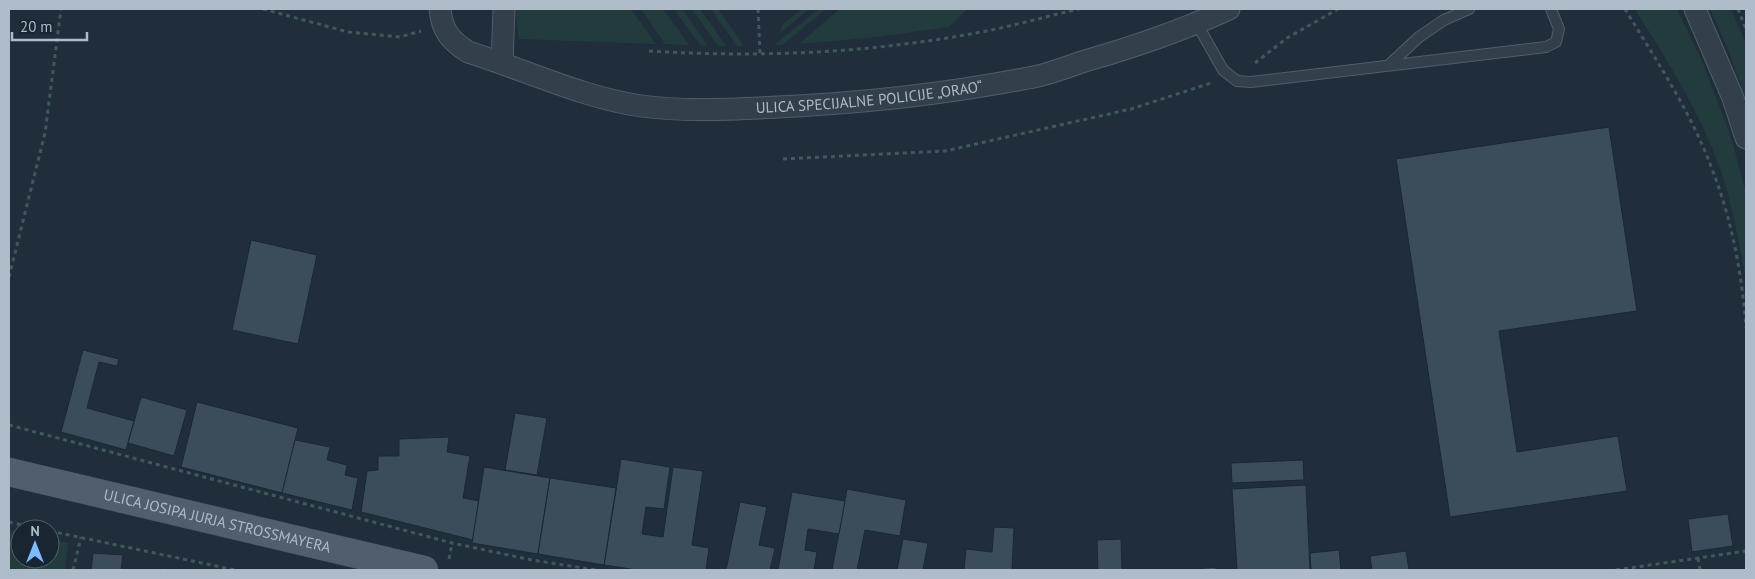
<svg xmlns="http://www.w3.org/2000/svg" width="1755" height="579" viewBox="0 0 1755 579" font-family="'PT Sans',sans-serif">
  <rect width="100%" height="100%" fill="#202e3c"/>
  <g fill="#223c3d">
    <path d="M 519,9 L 631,9 L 656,44 L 519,39 L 517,26 L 516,11 Z"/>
    <path d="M 641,9 L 663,9 L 689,45 L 665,44 Z"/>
    <path d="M 674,9 L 682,9 L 708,46 L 700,45 Z"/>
    <path d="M 692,9 L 700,9 L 726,46 L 718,46 Z"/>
    <path d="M 711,9 L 718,9 L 744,46 L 737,46 Z"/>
    <path d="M 802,9 L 809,9 L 780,33 L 783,24 Z"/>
    <path d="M 819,9 L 826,9 L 782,45 L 774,45 Z"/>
    <path d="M 840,9 L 967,9 L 949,27 L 876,37 L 799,44 Z"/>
    <path d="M 1635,9 L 1677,9 L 1702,61 L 1731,137 L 1746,193 L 1746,278 C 1739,244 1733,208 1722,174 C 1702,115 1668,62 1635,9 Z"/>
    <path d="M 1710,9 L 1731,9 L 1746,44 L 1746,98 L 1727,47 Z"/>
    <path d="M 9,530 L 20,533 L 20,559 L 50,559 L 50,539 L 68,543 L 65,570 L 9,570 Z"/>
  </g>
  <g fill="#3b4d5b" stroke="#1b2733">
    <path d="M 1609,127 L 1637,311 L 1499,331 L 1517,452 L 1618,436 L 1627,491 L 1450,517 L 1396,159 Z"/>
    <path d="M 251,240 L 317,255 L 298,344 L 232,330 Z"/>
    <path d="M 83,350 L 119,359 L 117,366 L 99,362 L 87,408 L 134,421 L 126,450 L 61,432 Z"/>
    <path d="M 141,397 L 187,410 L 174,456 L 128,443 Z"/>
    <path d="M 197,402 L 298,428 L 282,493 L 181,467 Z"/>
    <path d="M 515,413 L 547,418 L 537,475 L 505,470 Z"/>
    <path d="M 449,437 L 447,452 L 470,456 L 463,498 L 479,501 L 473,540 L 361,512 L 367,471 L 378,470 L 378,456 L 399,456 L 399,439 Z"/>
    <path d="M 295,440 L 330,447 L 327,460 L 347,465 L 345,475 L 358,478 L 352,510 L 282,493 Z"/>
    <path d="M 621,459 L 670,467 L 664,509 L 646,507 L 642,534 L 663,537 L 673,467 L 703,471 L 692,545 L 709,548 L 706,570 L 637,570 L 604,565 Z"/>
    <path d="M 1303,460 L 1304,480 L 1232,483 L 1231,463 Z"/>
    <path d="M 484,467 L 550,478 L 538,554 L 472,543 Z"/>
    <path d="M 550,478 L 616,488 L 604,565 L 538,554 Z"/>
    <path d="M 1306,485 L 1310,570 L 1237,570 L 1232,489 Z"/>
    <path d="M 847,489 L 906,500 L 900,536 L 865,530 L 857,570 L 832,570 Z"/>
    <path d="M 792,492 L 845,501 L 839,534 L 808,529 L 805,550 L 817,552 L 814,570 L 778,570 Z"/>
    <path d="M 740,502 L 767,507 L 759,545 L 775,548 L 770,570 L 726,570 Z"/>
    <path d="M 1728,514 L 1733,546 L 1692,552 L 1688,519 Z"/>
    <path d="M 994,527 L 1014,528 L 1012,570 L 964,570 L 966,549 L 992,552 Z"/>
    <path d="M 903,539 L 928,543 L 923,570 L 897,570 Z"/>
    <path d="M 1121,539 L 1122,570 L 1098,570 L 1097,540 Z"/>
    <path d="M 1339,550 L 1341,570 L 1311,570 L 1310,553 Z"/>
    <path d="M 1406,551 L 1409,570 L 1372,570 L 1370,556 Z"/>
    <path d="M 93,553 L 123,555 L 121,570 L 91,570 Z"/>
    <path d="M 1216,567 L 1216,570 L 1187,570 Z"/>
    <path d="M 163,568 L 181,570 L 162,570 Z"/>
  </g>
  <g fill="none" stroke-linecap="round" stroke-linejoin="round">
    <g stroke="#515e6a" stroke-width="12">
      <g id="service">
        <path d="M 1197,24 L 1223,70 L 1237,81 L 1251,82 L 1546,47 L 1556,42 L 1559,29 L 1551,9"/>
        <path d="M 1389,65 L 1419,37 L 1444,20 L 1469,9"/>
      </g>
    </g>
    <g stroke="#515e6a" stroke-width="23">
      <g id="minor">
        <path id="s1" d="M 440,9 C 442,31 450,40 468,52 C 526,70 581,97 641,106 C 686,112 733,109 778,107 C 862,103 946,94 1028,78 C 1048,75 1066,67 1085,61 C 1134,47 1183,30 1229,9"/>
        <path d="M 1695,9 L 1733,98 L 1746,138"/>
        <path d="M 502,63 L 504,9"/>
      </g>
    </g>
    <g stroke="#3d4955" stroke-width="29">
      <g id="primary">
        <path id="s2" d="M 9,472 L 424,570"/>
      </g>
    </g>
    <g stroke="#3f595a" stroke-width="3" stroke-dasharray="4 4" stroke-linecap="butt">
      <path d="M 263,9 L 348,32 L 400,37 L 421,31"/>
      <path d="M 758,9 L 760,53"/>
      <path d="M 1625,9 C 1656,60 1691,112 1712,169 C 1732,220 1742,274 1746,328"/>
      <path d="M 1738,9 L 1746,29"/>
      <path d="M 649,51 C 761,58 875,53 986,31 C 1017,25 1048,16 1079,9"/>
      <path d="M 1255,63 L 1287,38 L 1338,9"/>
      <path d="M 783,159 L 945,151 L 1131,109 L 1211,83"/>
      <path d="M 9,277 L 45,133 L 61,9"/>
      <path d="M 9,425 L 452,543 L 532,560 L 596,570"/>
      <path d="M 9,522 L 40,529"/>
      <path d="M 50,531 L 235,570"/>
      <path d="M 1698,558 L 1700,570"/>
      <path d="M 449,559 L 452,543"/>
      <path d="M 73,570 L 81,537"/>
      <path d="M 1616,570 L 1746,551"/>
    </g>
    <use href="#service" stroke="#33404c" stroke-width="10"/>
    <use href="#minor" stroke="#33404c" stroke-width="21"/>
    <use href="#primary" stroke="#515f6c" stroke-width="28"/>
  </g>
  <g text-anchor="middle" stroke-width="5" stroke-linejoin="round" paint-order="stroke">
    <g font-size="15" fill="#aebbc8" stroke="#192531">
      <text dy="5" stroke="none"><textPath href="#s1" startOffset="464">ULICA SPECIJALNE POLICIJE „ORAO“</textPath></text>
      <text dy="5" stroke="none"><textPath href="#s2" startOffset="214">ULICA JOSIPA JURJA STROSSMAYERA</textPath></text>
    </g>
  </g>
  <rect width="1755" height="579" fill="none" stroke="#aebbc8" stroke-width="20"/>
  <g transform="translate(35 544)"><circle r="24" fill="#192531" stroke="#55616d"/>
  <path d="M0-4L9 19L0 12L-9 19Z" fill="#7cbbff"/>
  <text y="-8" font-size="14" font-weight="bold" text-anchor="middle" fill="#aebbc8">N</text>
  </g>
  <path d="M12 32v8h75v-8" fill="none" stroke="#aebbc8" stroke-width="2.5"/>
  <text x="20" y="32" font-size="15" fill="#aebbc8" stroke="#192531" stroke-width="4" paint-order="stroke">20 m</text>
</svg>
